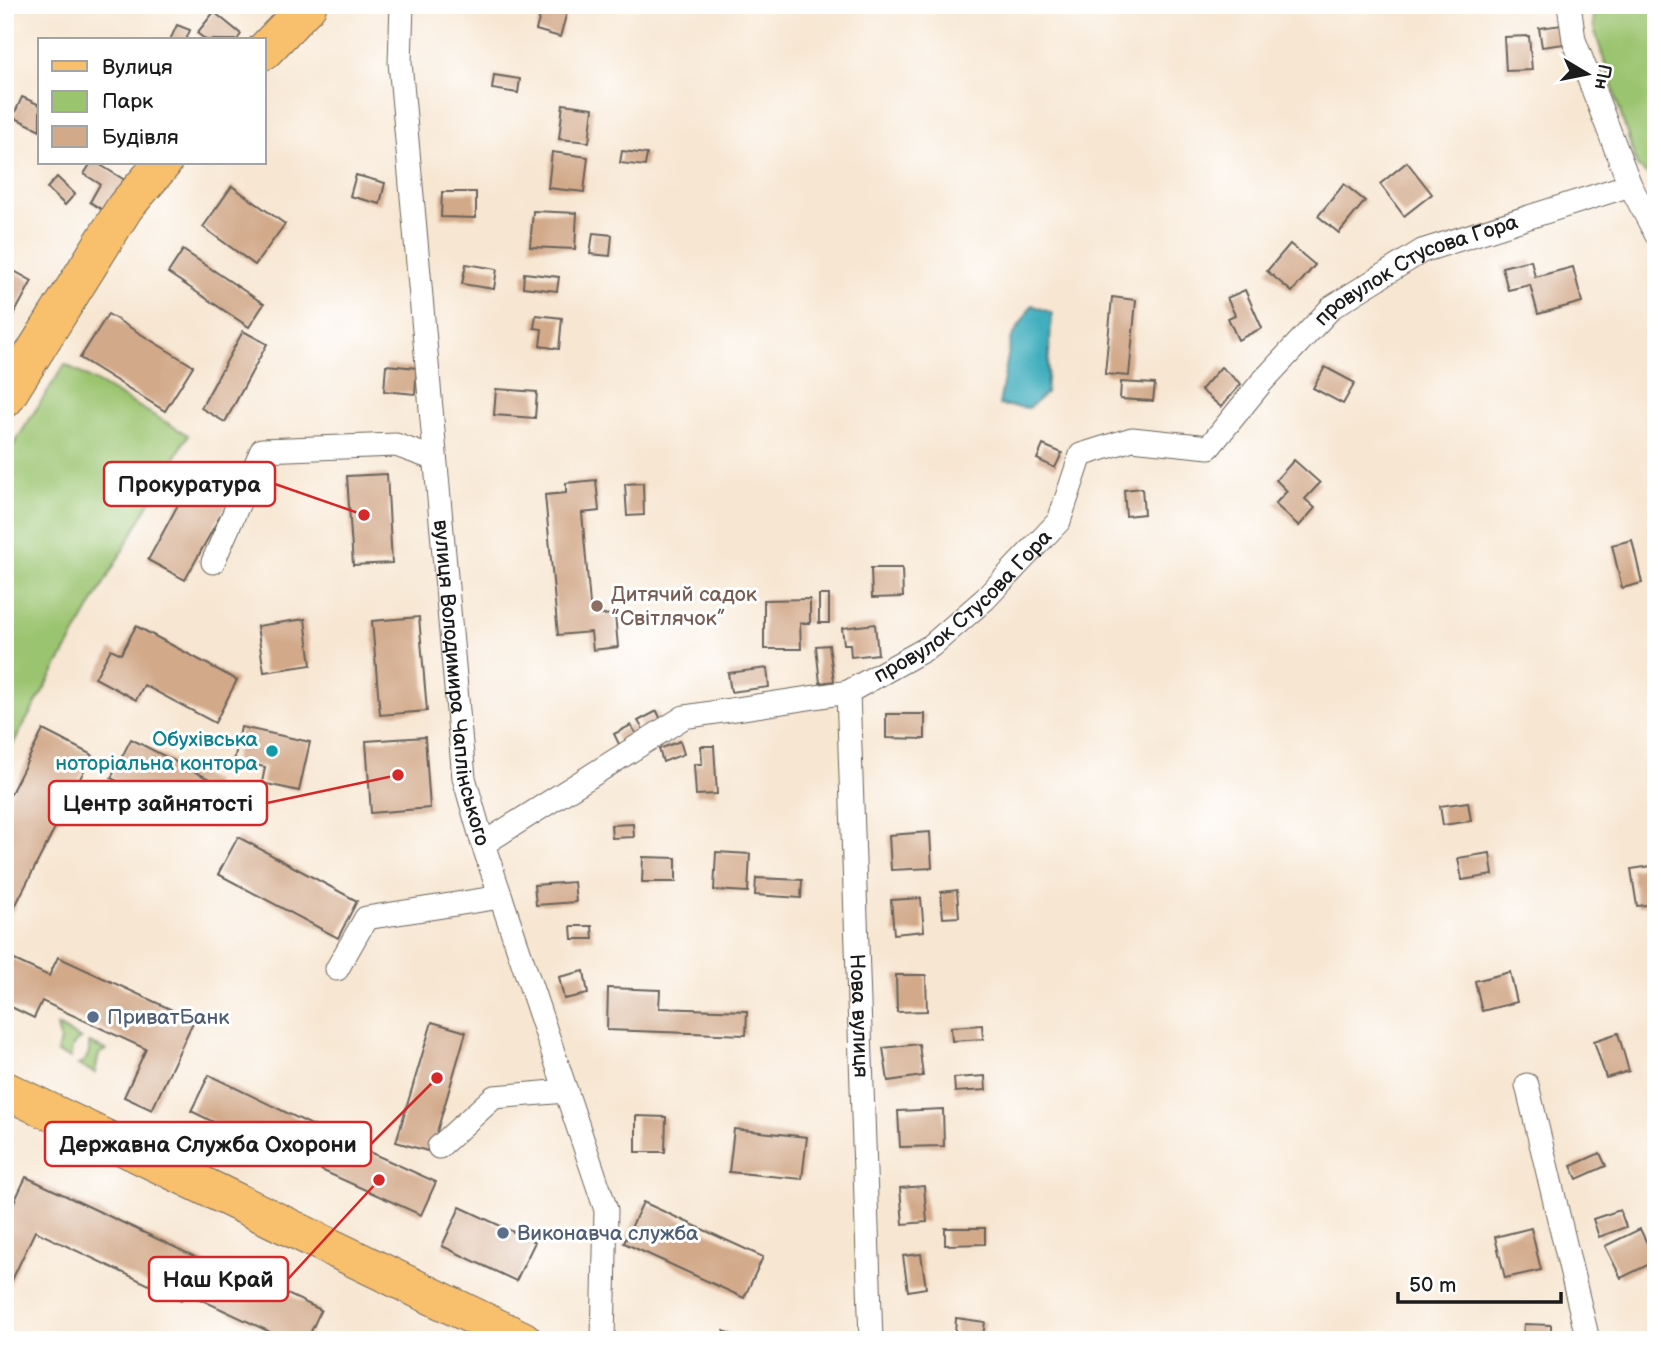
<svg xmlns="http://www.w3.org/2000/svg" width="1661" height="1345" viewBox="0 0 1661 1345" font-family="'Balsamiq Sans',sans-serif">
  <rect width="100%" height="100%" fill="#fff"/>
  <filter id="ink" filterUnits="userSpaceOnUse"><feTurbulence type="fractalNoise" baseFrequency=".0143" numOctaves="2"/><feDisplacementMap in="SourceGraphic" scale="14" xChannelSelector="R" yChannelSelector="G"/><feConvolveMatrix kernelMatrix="1 2 1 2 8 2 1 2 1" color-interpolation-filters="sRGB"/></filter>
  <filter id="wash" filterUnits="userSpaceOnUse"><feTurbulence type="fractalNoise" baseFrequency=".00686" numOctaves="4" result="noise"/><feDisplacementMap in="SourceGraphic" scale="28" xChannelSelector="R" yChannelSelector="G"/><feGaussianBlur stdDeviation="1.57" result="paint"/><feColorMatrix in="noise" values="0 0 0 0 0 0 0 0 0 0 0 0 0 0 0 0 0 1.4 0 .05"/><feComposite in="paint" operator="in"/></filter>
  <g filter="url(#wash)">
    <rect width="100%" height="100%" fill="#f7e6d1"/>
    <g fill="#9bc46f" stroke="#5c7046" stroke-width="2">
      <path d="M 1592,5 L 1656,5 L 1656,182 L 1637,166 L 1594,28 Z"/>
      <path d="M 65,364 L 188,435 L 5,758 L 5,458 Z"/>
      <path d="M 57,1026 L 81,1039 C 72,1043 71,1049 71,1058 L 57,1053 L 60,1040 Z"/>
      <path d="M 89,1043 L 106,1050 L 99,1054 L 95,1073 L 78,1065 C 88,1059 90,1054 89,1043 Z"/>
    </g>
    <path fill="#40aebd" stroke="#2e656c" stroke-width="2" d="M 1032,305 L 1052,313 L 1046,393 L 1029,408 L 999,405 L 1011,339 Z"/>
    <g id="blocks">
      <g fill="#d2a989">
        <path d="M 460,5 L 496,5 L 494,12 Z"/>
        <path d="M 543,5 L 569,5 L 560,37 L 536,30 Z"/>
        <path d="M 214,12 L 241,34 L 237,40 L 206,40 L 197,33 Z"/>
        <path d="M 177,25 L 190,30 L 186,40 L 170,40 Z"/>
        <path d="M 1562,25 L 1565,44 L 1542,47 L 1539,28 Z"/>
        <path d="M 1529,36 L 1532,70 L 1506,71 L 1504,37 Z"/>
        <path d="M 494,75 L 520,79 L 518,93 L 492,89 Z"/>
        <path d="M 22,97 L 40,105 L 40,130 L 13,117 Z"/>
        <path d="M 563,104 L 593,108 L 589,142 L 559,139 Z"/>
        <path d="M 622,151 L 647,154 L 645,166 L 620,163 Z"/>
        <path d="M 552,152 L 588,157 L 584,192 L 548,188 Z"/>
        <path d="M 1407,162 L 1432,194 L 1404,216 L 1380,184 Z"/>
        <path d="M 91,163 L 97,163 L 128,182 L 109,214 L 90,202 L 100,184 L 84,174 Z"/>
        <path d="M 356,175 L 385,183 L 380,204 L 350,196 Z"/>
        <path d="M 57,177 L 75,194 L 65,205 L 47,188 Z"/>
        <path d="M 1344,184 L 1365,201 L 1339,233 L 1318,216 Z"/>
        <path d="M 232,186 L 285,224 L 255,265 L 203,227 Z"/>
        <path d="M 442,192 L 476,192 L 476,218 L 441,217 Z"/>
        <path d="M 533,211 L 577,213 L 575,249 L 530,247 Z"/>
        <path d="M 593,233 L 612,235 L 610,256 L 590,254 Z"/>
        <path d="M 1290,244 L 1315,265 L 1292,292 L 1267,271 Z"/>
        <path d="M 183,250 L 264,304 L 249,327 L 168,273 Z"/>
        <path d="M 1531,260 L 1535,277 L 1573,267 L 1582,302 L 1538,314 L 1530,285 L 1508,290 L 1502,267 Z"/>
        <path d="M 466,264 L 497,269 L 494,289 L 462,284 Z"/>
        <path d="M 5,266 L 32,281 L 12,318 L 5,315 Z"/>
        <path d="M 524,273 L 559,277 L 557,291 L 523,287 Z"/>
        <path d="M 1245,290 L 1262,328 L 1238,340 L 1228,318 L 1235,315 L 1227,298 Z"/>
        <path d="M 1112,297 L 1136,300 L 1129,376 L 1105,374 Z"/>
        <path d="M 108,314 L 193,366 L 165,411 L 80,358 Z"/>
        <path d="M 536,315 L 562,318 L 559,349 L 540,346 L 542,329 L 534,328 Z"/>
        <path d="M 243,331 L 267,344 L 225,422 L 201,408 Z"/>
        <path d="M 386,365 L 417,368 L 415,394 L 384,391 Z"/>
        <path d="M 1221,367 L 1241,384 L 1221,407 L 1201,390 Z"/>
        <path d="M 1325,367 L 1355,383 L 1343,404 L 1313,388 Z"/>
        <path d="M 1121,382 L 1155,384 L 1153,401 L 1120,399 Z"/>
        <path d="M 496,389 L 537,392 L 535,418 L 494,415 Z"/>
        <path d="M 1043,445 L 1062,453 L 1055,468 L 1037,459 Z"/>
        <path d="M 1294,460 L 1320,483 L 1305,499 L 1315,508 L 1299,526 L 1275,504 L 1287,491 L 1276,480 Z"/>
        <path d="M 387,474 L 392,563 L 353,565 L 347,476 Z"/>
        <path d="M 192,479 L 229,500 L 185,580 L 148,560 Z"/>
        <path d="M 596,480 L 599,511 L 582,513 L 591,616 L 615,614 L 618,647 L 593,650 L 591,632 L 558,635 L 545,495 L 566,493 L 566,483 Z"/>
        <path d="M 643,483 L 644,515 L 627,516 L 625,484 Z"/>
        <path d="M 1142,488 L 1144,514 L 1126,516 L 1124,490 Z"/>
        <path d="M 1632,540 L 1642,583 L 1622,588 L 1612,545 Z"/>
        <path d="M 871,568 L 902,568 L 903,597 L 872,598 Z"/>
        <rect x="819" y="595" width="10" height="28"/>
        <path d="M 810,599 L 810,623 L 800,623 L 801,649 L 764,649 L 764,600 Z"/>
        <path d="M 419,617 L 427,711 L 380,715 L 372,621 Z"/>
        <path d="M 305,619 L 311,665 L 264,672 L 257,626 Z"/>
        <path d="M 875,624 L 878,654 L 851,657 L 850,644 L 844,644 L 842,628 Z"/>
        <path d="M 136,626 L 237,680 L 215,723 L 144,685 L 136,700 L 95,678 L 111,649 L 121,654 Z"/>
        <path d="M 829,645 L 834,681 L 820,683 L 816,646 Z"/>
        <path d="M 767,668 L 769,687 L 731,692 L 728,673 Z"/>
        <path d="M 657,711 L 662,722 L 644,731 L 638,721 Z"/>
        <path d="M 886,714 L 925,714 L 925,739 L 886,738 Z"/>
        <path d="M 631,725 L 638,737 L 620,746 L 614,734 Z"/>
        <path d="M 241,727 L 310,742 L 299,791 L 262,783 L 265,767 L 234,761 Z"/>
        <path d="M 43,730 L 92,755 L 5,926 L 5,805 Z"/>
        <path d="M 425,737 L 430,808 L 371,813 L 366,741 Z"/>
        <path d="M 131,739 L 215,782 L 194,821 L 111,778 Z"/>
        <path d="M 680,741 L 684,754 L 663,762 L 659,749 Z"/>
        <path d="M 701,746 L 714,746 L 717,794 L 696,795 L 694,764 L 702,764 Z"/>
        <path d="M 1468,802 L 1471,821 L 1443,825 L 1440,806 Z"/>
        <path d="M 633,824 L 634,837 L 612,838 L 611,825 Z"/>
        <path d="M 930,832 L 932,868 L 891,870 L 889,835 Z"/>
        <path d="M 238,837 L 357,901 L 338,938 L 218,874 Z"/>
        <path d="M 716,852 L 750,854 L 748,892 L 714,890 Z"/>
        <path d="M 1490,853 L 1493,875 L 1462,880 L 1458,858 Z"/>
        <path d="M 643,857 L 676,858 L 676,882 L 642,882 Z"/>
        <path d="M 1652,866 L 1656,904 L 1637,906 L 1631,869 Z"/>
        <path d="M 756,878 L 802,880 L 801,898 L 755,895 Z"/>
        <path d="M 574,882 L 576,902 L 536,905 L 534,885 Z"/>
        <path d="M 957,890 L 959,917 L 943,918 L 941,892 Z"/>
        <path d="M 921,898 L 924,931 L 894,934 L 891,900 Z"/>
        <path d="M 571,926 L 592,926 L 593,939 L 572,939 Z"/>
        <path d="M 8,957 L 49,976 L 58,957 L 194,1020 L 152,1110 L 124,1097 L 146,1049 L 42,1001 L 34,1018 L 5,1004 L 5,963 Z"/>
        <path d="M 584,971 L 588,994 L 564,999 L 559,977 Z"/>
        <path d="M 1510,972 L 1517,1002 L 1482,1011 L 1475,981 Z"/>
        <path d="M 896,975 L 926,975 L 927,1011 L 897,1012 Z"/>
        <path d="M 608,988 L 660,990 L 659,1008 L 747,1011 L 746,1035 L 607,1030 Z"/>
        <path d="M 432,1022 L 466,1032 L 431,1152 L 396,1142 Z"/>
        <path d="M 982,1025 L 983,1039 L 952,1041 L 951,1027 Z"/>
        <path d="M 1618,1033 L 1629,1071 L 1606,1078 L 1594,1041 Z"/>
        <path d="M 919,1044 L 923,1076 L 888,1081 L 883,1048 Z"/>
        <path d="M 209,1075 L 318,1128 L 300,1164 L 191,1111 Z"/>
        <path d="M 985,1076 L 986,1090 L 955,1092 L 954,1078 Z"/>
        <path d="M 943,1109 L 944,1146 L 900,1147 L 898,1111 Z"/>
        <path d="M 636,1116 L 666,1117 L 665,1152 L 636,1152 Z"/>
        <path d="M 734,1129 L 807,1137 L 802,1179 L 729,1172 Z"/>
        <path d="M 336,1137 L 436,1182 L 421,1215 L 321,1170 Z"/>
        <path d="M 1600,1153 L 1606,1166 L 1577,1179 L 1571,1166 Z"/>
        <path d="M 26,1177 L 223,1270 L 226,1265 L 321,1310 L 307,1340 L 287,1340 L 185,1292 L 181,1300 L 35,1231 L 5,1295 L 5,1221 Z"/>
        <path d="M 924,1186 L 927,1222 L 903,1224 L 900,1188 Z"/>
        <path d="M 643,1202 L 763,1257 L 744,1298 L 624,1243 Z"/>
        <path d="M 460,1207 L 535,1242 L 516,1281 L 442,1246 Z"/>
        <path d="M 1620,1210 L 1626,1227 L 1599,1237 L 1593,1219 Z"/>
        <path d="M 945,1228 L 985,1228 L 985,1244 L 945,1245 Z"/>
        <path d="M 1531,1228 L 1541,1270 L 1505,1278 L 1495,1237 Z"/>
        <path d="M 1640,1229 L 1656,1261 L 1621,1278 L 1605,1246 Z"/>
        <path d="M 921,1254 L 926,1288 L 908,1291 L 903,1256 Z"/>
        <path d="M 956,1318 L 985,1322 L 983,1336 L 955,1333 Z"/>
        <path d="M 1524,1324 L 1551,1325 L 1551,1340 L 1523,1340 Z"/>
        <path d="M 724,1331 L 741,1340 L 720,1340 Z"/>
      </g>
    </g>
  </g>
  <g filter="url(#ink)">
    <use href="#blocks" fill-opacity="0" stroke="#69635b" stroke-width="2"/>
    <g fill="none" stroke-linecap="round" stroke-linejoin="round">
      <g stroke="#69635b" stroke-width="25">
        <g id="minor">
          <path id="s1" d="M 402,5 L 400,62 L 464,778 L 483,844 L 606,1210 L 603,1340"/>
          <path d="M 1569,5 L 1574,40 L 1630,185 L 1656,234"/>
          <path d="M 213,562 L 262,450 L 396,445 L 435,459"/>
          <path id="s2" d="M 848,692 L 871,1340"/>
          <path id="s3" d="M 483,844 L 684,717 L 848,692 L 931,646 L 985,599 L 1059,521 L 1081,455 L 1132,439 L 1209,447 L 1261,383 L 1332,307 L 1422,251 L 1630,185"/>
          <path d="M 337,969 L 366,918 L 501,897"/>
          <path d="M 1527,1085 L 1588,1340"/>
          <path d="M 439,1147 L 494,1097 L 566,1091"/>
        </g>
      </g>
      <g stroke="#69635b" stroke-width="39">
        <g id="primary">
          <path d="M 264,51 L 308,5"/>
          <path d="M 5,399 L 125,207 L 163,163"/>
          <path d="M 5,1090 L 523,1340"/>
        </g>
      </g>
      <use href="#minor" stroke="#fff" stroke-width="23"/>
      <use href="#primary" stroke="#f8bf6c" stroke-width="37"/>
    </g>
  </g>
  <circle fill="#8d6e63" stroke="#fff" stroke-width="2.5" cx="597" cy="606" r="7"/>
  <circle fill="#0f9aa8" stroke="#fff" stroke-width="2.5" cx="272" cy="751" r="7"/>
  <g fill="#5c6f8a" stroke="#fff" stroke-width="2.5">
    <circle cx="93" cy="1017" r="7"/>
    <circle cx="503" cy="1233" r="7"/>
  </g>
  <g text-anchor="middle" stroke-width="6" stroke-linejoin="round" paint-order="stroke">
    <g font-size="21" fill="#1c1c1c" stroke="#fff">
      <text dy="7" stroke="none"><textPath href="#s3" startOffset="1157">провулок Стусова Гора</textPath></text>
      <text dy="7" stroke="none"><textPath href="#s3" startOffset="548">провулок Стусова Гора</textPath></text>
      <text dy="7" stroke="none"><textPath href="#s1" startOffset="681">вулиця Володимира Чаплінського</textPath></text>
      <text dy="7" stroke="none"><textPath href="#s2" startOffset="324">Нова вулиця</textPath></text>
    </g>
    <g font-size="21" fill="#785e54" stroke="#fff" text-anchor="start">
      <text x="611" y="601">Дитячий садок<tspan x="611" dy="24">”Світлячок”</tspan></text>
    </g>
    <g font-size="21" fill="#0d838f" stroke="#fff" text-anchor="end">
      <text x="258" y="746">Обухівська<tspan x="258" dy="24">ноторіальна контора</tspan></text>
    </g>
    <g font-size="21" fill="#4e5e75" stroke="#fff" text-anchor="start">
      <text x="107" y="1024">ПриватБанк</text>
      <text x="517" y="1240">Виконавча служба</text>
    </g>
  </g>
  <path fill="none" stroke="#d62828" stroke-width="2.5" d="M364 515L275 484M398 775L267 803M437 1078L371 1144M379 1180L288 1279"/>
  <g fill="#d62828" stroke="#fff" stroke-width="2.5">
    <circle cx="364" cy="515" r="7"/>
    <circle cx="398" cy="775" r="7"/>
    <circle cx="437" cy="1078" r="7"/>
    <circle cx="379" cy="1180" r="7"/>
  </g>
  <g fill="#fff" stroke="#d62828" stroke-width="2.5">
    <rect x="104" y="462" width="171" height="44" rx="7"/>
    <rect x="49" y="781" width="218" height="44" rx="7"/>
    <rect x="45" y="1122" width="326" height="44" rx="7"/>
    <rect x="149" y="1257" width="139" height="44" rx="7"/>
  </g>
  <g font-size="23" text-anchor="middle" font-weight="bold" fill="#1c1c1c">
    <text x="189" y="492">Прокуратура</text>
    <text x="158" y="811">Центр зайнятості</text>
    <text x="208" y="1152">Державна Служба Охорони</text>
    <text x="218" y="1287">Наш Край</text>
  </g>
  <rect width="1661" height="1345" fill="none" stroke="#fff" stroke-width="28"/>
  <rect x="38" y="38" width="228" height="126" fill="#ffffff" stroke="#a4a4a4" stroke-width="2"/>
  <rect x="52" y="61" width="35" height="10" fill="#f8bf6c" stroke="#a4a4a4" stroke-width="2"/>
  <text x="102" y="74" font-size="21" fill="#1c1c1c">Вулиця</text>
  <rect x="52" y="91" width="35" height="21" fill="#9bc46f" stroke="#a4a4a4" stroke-width="2"/>
  <text x="102" y="108" font-size="21" fill="#1c1c1c">Парк</text>
  <rect x="52" y="126" width="35" height="21" fill="#d2a989" stroke="#a4a4a4" stroke-width="2"/>
  <text x="102" y="144" font-size="21" fill="#1c1c1c">Будівля</text>
  <g transform="translate(1587 74) rotate(100)" stroke="#ffffff" stroke-width="5" paint-order="stroke">
  <path d="M0-5L12 26L0 18L-12 26Z" fill="#1c1c1c"/>
  <text y="-10" font-size="19" font-weight="bold" text-anchor="middle" fill="#1c1c1c">Пн</text>
  </g>
  <path d="M1398 1292v10h163v-10" fill="none" stroke="#1c1c1c" stroke-width="3.5"/>
  <text x="1409" y="1292" font-size="21" fill="#1c1c1c" stroke="#ffffff" stroke-width="5" paint-order="stroke">50 m</text>
</svg>
